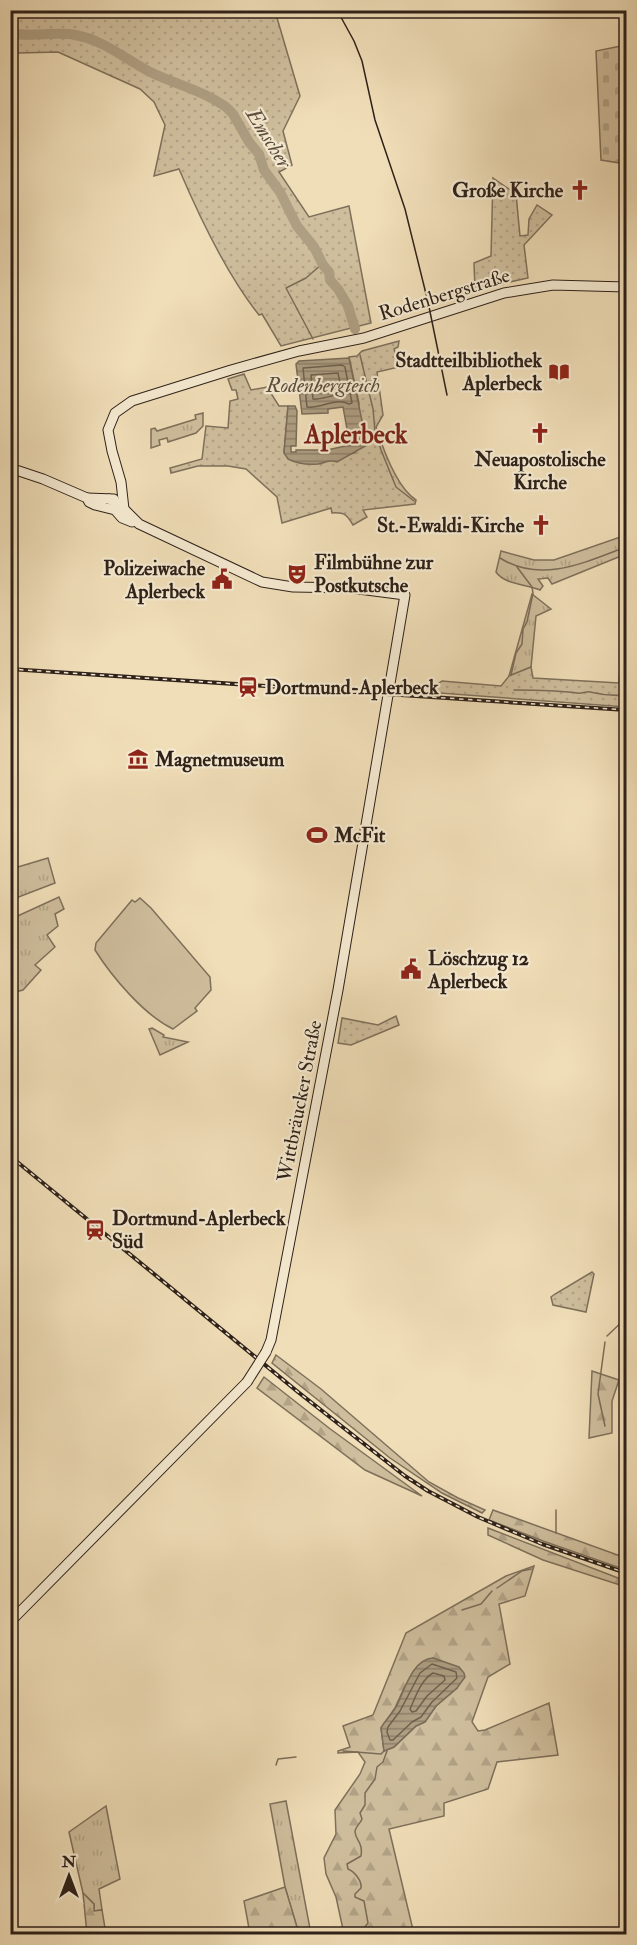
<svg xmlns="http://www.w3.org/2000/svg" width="637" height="1945" viewBox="0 0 637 1945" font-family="'IM FELL Double Pica',serif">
  <defs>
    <pattern id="grass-tufts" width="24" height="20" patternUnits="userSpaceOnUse" patternTransform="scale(1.5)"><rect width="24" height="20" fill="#cfbe9d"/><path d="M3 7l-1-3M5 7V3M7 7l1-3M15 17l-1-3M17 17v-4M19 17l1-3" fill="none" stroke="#b2a387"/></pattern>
    <pattern id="forest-firs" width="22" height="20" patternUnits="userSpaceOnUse" patternTransform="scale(1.5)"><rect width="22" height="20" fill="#cfbe9d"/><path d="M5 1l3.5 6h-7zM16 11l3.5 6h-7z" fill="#b2a387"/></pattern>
    <pattern id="cemetery-stones" width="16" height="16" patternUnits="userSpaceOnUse" patternTransform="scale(1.5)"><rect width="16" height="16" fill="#cfbe9d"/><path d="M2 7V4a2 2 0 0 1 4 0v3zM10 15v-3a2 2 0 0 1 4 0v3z" fill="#b2a387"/></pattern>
    <pattern id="park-dots" width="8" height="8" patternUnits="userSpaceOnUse" patternTransform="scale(1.5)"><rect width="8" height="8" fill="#cfbe9d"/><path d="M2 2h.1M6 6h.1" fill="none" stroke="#b2a387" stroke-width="1.8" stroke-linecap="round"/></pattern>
    <pattern id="water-rules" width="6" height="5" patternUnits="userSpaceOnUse" patternTransform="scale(1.5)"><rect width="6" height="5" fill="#ae9e82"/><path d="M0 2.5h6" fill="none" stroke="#8e806a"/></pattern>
  </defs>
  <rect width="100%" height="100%" fill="#f0deb8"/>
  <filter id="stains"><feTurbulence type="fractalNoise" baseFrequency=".00333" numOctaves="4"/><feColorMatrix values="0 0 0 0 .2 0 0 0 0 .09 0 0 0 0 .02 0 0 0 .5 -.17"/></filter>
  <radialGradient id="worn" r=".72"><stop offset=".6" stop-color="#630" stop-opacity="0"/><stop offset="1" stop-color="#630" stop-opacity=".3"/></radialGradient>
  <g fill="url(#grass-tufts)" stroke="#7e705b" stroke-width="1.5">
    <path d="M 203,413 L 203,426 L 196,433 L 168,442 L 167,438 L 159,440 L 160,445 L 151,448 L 151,429 L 155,428 L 157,431 L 196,419 L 195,415 Z"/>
    <path d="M 626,535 L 626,554 L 552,584 L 548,578 L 538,579 L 543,586 L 540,590 C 527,584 505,585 496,572 L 501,551 L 534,560 L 554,560 Z"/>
    <path d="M 532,594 L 551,609 L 536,616 L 531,667 L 509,676 Z"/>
    <path d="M 48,858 L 55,883 L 11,900 L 11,869 Z"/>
    <path d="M 59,897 L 64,909 L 55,914 L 58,926 L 47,935 L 55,947 L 35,965 L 41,970 L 23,990 L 11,993 L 11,919 Z"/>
    <path d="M 152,1028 L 164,1035 L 163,1037 L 188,1042 L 160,1055 L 149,1029 Z"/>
    <path d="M 286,1801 L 311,1934 L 299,1934 L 285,1887 L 270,1804 Z"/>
    <path d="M 106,1806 L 120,1879 L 99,1889 L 102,1910 L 94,1911 L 94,1904 L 83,1893 L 69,1832 Z"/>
  </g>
  <g fill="url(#forest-firs)" stroke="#7e705b" stroke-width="1.5" fill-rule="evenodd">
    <path d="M 276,1355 L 321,1389 L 429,1482 L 458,1498 L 485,1510 L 482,1513 L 442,1493 L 390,1458 L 272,1363 Z"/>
    <path d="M 592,1371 L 619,1380 L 612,1401 L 612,1433 L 589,1438 Z"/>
    <path d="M 264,1377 L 329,1428 L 422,1496 L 365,1470 L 257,1388 Z"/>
    <path d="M 493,1510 L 626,1558 L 626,1570 L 543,1541 L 489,1520 Z"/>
    <path d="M 488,1528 L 626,1581 L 626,1587 L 543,1560 L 488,1535 Z"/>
    <path d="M 534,1566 L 525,1596 L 499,1604 L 510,1664 L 488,1677 L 472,1722 L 478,1731 L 485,1730 L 549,1703 L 558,1755 L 497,1762 L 488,1789 L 444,1803 L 444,1816 L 389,1829 L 414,1934 L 344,1934 L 336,1897 L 326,1874 L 324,1858 L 336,1834 L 335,1810 L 360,1774 L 365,1762 L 358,1752 L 338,1753 L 338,1751 L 350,1747 L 343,1726 L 373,1715 L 406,1633 L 506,1576 ZM 433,1658 L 442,1662 L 457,1688 L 436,1706 L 425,1722 L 416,1726 L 394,1747 L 384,1751 L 381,1728 L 395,1708 L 404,1688 L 416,1669 Z"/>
    <path d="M 285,1887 L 299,1934 L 250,1934 L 244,1901 Z"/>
    <path d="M 83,1893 L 94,1904 L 94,1911 L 102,1910 L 106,1934 L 87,1934 Z"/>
  </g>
  <path fill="url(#cemetery-stones)" stroke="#7e705b" stroke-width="1.5" d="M 626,45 L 626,164 L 601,160 L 596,51 Z"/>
  <g fill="url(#park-dots)" stroke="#7e705b" stroke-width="1.5">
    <path d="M 13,11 L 275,11 L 300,96 L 283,131 L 292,165 L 279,172 L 309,217 L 349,206 L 371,323 L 281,346 L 262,314 L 259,315 C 227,275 199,216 179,169 L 154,176 L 165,125 L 154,102 L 140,89 L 58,52 L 18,53 L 11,28 L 11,12 Z"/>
    <path d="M 493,178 L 516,194 L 520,236 L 528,235 L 529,219 L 537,205 L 552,215 L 524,245 L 528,278 L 496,285 L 494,283 L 475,289 L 474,263 L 491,256 Z"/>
    <path d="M 399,341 L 398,347 L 394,349 L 399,367 L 377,372 L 383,415 L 376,427 C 383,449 396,487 416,500 L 415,504 L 363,510 L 367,517 L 353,525 C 347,515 345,512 332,513 L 331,508 L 282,523 L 277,497 L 246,469 L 228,466 L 198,466 L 171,473 L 170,468 L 202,459 L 206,426 L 228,428 L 230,401 L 238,399 L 236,390 L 232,390 L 228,379 L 244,374 L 251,390 L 267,387 L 279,406 L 288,406 L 284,452 L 328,459 L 355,453 L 359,403 L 349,357 L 357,356 L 362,351 Z"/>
    <path d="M 531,667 L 533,678 L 619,683 L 620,667 L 626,668 L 626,707 L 426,692 L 442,681 L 501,686 L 509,676 Z"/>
    <path d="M 396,1016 L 399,1025 L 351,1045 L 338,1043 L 342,1018 L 378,1025 Z"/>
    <path d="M 592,1272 L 594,1274 L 586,1312 L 553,1305 L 551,1297 L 555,1294 Z"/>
  </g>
  <path fill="#cfbe9d" stroke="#7e705b" stroke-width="1.5" d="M 140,898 L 151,908 L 210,977 L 211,990 L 195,1008 L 197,1011 L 173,1029 C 144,1015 112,977 95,950 L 96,943 L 132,900 L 135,902 Z"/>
  <g fill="url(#water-rules)" stroke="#7b6c58" stroke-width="1.5">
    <path d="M 349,358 L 367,445 L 337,462 C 328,459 326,463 318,464 C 308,465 296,463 288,459 L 284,453 L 288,406 L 295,406 L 297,411 L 296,446 L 291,446 L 291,452 L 296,452 L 296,450 L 327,450 L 350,445 L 343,407 L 328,409 L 328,413 L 302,414 L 296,364 L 299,361 Z"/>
    <path d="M 433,1658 L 459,1667 L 464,1673 L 465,1677 L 457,1688 L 436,1706 L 425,1722 L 416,1726 L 394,1747 L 384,1751 L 381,1728 C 385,1720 392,1715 396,1707 C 404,1692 412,1659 433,1658 Z"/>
  </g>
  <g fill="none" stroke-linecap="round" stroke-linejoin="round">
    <g stroke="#6e604e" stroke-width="1.5">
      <path d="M 342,365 L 345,367 L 352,403 L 349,404 C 335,397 321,409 307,407 L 303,368 Z"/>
      <path d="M 338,373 L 342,393 C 336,395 318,400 313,399 L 311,375 Z"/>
      <path d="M 432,1664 L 456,1672 L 457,1678 L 432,1702 L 421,1717 L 412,1722 L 393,1740 L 390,1740 L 387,1732 L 388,1727 L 400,1711 L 420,1673 Z"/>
      <path d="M 433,1673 L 444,1676 L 445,1680 L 427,1696 L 416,1711 L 412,1712 L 410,1709 C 416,1696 421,1680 433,1673 Z"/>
    </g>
    <g stroke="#7b6c58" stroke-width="1.5">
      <path d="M 89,18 L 90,10"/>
      <path d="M 85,37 L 86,34"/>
      <path d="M 313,339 L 286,288 L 306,278 L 322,264"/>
      <path d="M 360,355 L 373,409 L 375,431 L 381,450 L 396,487 L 414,501"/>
      <path d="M 500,558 C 541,584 586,562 626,547"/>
      <path d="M 511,675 L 516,653 L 522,644 L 523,629 L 527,622 L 533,593 L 532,587 L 517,567"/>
      <path d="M 514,690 C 535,690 555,690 577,693 C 582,694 586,691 590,692 C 602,695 614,696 626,695"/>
      <path d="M 607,1336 L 626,1318"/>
      <path d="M 605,1426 L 598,1394 L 605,1342"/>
      <path d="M 556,1510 L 556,1533"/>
      <path d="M 497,1588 L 522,1571 L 531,1569"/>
      <path d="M 462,1610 L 481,1604 L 492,1591"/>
      <path d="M 343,1751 L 381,1754 L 384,1751"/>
      <path d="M 276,1765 L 278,1759 L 296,1757"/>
      <path d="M 363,1934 L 361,1932 L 368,1923 L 364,1901 L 355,1897 L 355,1894 L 361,1888 C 362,1881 355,1872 348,1869 L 347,1864 L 361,1856 C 363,1842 356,1841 355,1832 C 355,1827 360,1824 362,1819 L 360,1813 L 365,1805 L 365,1793 L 375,1779 L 377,1767 L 383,1762 L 387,1751"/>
    </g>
    <path stroke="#ae9e82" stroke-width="10" d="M 10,33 C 32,38 54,31 75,35 C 104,40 125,59 150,72 C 175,84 204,91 226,107 L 233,114 L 249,142 L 259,154 L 264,170 L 280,192 L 297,226 L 314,247 L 323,265 L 329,272 L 330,280 L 338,289 L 348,306 L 355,329"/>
    <g stroke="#2e2119" stroke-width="11">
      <g id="secondary">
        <path d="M 10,468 L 43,479 L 87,498 L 89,502 L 95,505 L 115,510 L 122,518 L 132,522"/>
        <path d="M 87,498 L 114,499"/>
        <path d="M 109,499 L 119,504 L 139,524 L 262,582 L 293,587 L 351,588 L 405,595 L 338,990 L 271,1340 L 266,1352"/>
        <path d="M 124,509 L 121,482 L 112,451 L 108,430 L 115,413 L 132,401 L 231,370 L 299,351 L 364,338 L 504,293 L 553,285 L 626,287"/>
        <path d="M 10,1622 L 247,1382"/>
      </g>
    </g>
    <use href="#secondary" stroke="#f5ead1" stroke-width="9"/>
    <path stroke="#2e2119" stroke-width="1.5" d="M 337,10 L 354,41 L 362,61 L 375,120 L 405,209 L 428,302 L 447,395"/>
    <g stroke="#2e2119" stroke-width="4">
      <g id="rail">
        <path d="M 10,669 L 626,710"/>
        <path d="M 10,1156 L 298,1392 L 405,1476 L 428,1491 L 478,1517 L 542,1544 L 626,1573"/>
      </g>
    </g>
    <use href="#rail" stroke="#f5ead1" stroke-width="1.5" stroke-dasharray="4.5" stroke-linecap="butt"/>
    <g stroke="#2e2119" stroke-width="11" stroke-linecap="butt">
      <path id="secondary-bridge" d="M 247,1382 L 266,1352"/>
    </g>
    <use href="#secondary-bridge" stroke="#f5ead1" stroke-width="9"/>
  </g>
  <defs>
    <g id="church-bare" transform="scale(1.62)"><path d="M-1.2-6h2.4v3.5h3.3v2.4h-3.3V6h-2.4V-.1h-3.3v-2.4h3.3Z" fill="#8f2418" stroke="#f5ead1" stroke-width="2.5" paint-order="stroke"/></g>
    <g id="library-bare" transform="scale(1.62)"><path d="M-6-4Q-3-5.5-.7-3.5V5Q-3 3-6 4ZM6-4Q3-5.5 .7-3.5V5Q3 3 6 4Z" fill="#8f2418" stroke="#f5ead1" stroke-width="2.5" paint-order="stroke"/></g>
    <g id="theatre-bare" transform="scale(1.62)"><path d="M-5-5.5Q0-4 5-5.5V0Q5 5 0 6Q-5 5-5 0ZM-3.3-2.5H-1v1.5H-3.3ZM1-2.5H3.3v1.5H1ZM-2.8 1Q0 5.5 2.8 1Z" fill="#8f2418" stroke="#f5ead1" stroke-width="2.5" paint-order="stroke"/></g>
    <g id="civic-bare" transform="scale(1.62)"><path d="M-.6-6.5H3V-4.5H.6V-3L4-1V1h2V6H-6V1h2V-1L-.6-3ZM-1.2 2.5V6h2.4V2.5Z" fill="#8f2418" stroke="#f5ead1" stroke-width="2.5" paint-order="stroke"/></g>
    <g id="station-bare" transform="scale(1.62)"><path d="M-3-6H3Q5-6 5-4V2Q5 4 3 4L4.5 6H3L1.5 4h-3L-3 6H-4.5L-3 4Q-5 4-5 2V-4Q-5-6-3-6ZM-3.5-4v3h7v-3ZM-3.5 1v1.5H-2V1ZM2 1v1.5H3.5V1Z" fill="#8f2418" stroke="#f5ead1" stroke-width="2.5" paint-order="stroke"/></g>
    <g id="museum-bare" transform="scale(1.62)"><path d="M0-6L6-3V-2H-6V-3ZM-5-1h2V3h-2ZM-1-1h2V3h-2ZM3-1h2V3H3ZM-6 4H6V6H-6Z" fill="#8f2418" stroke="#f5ead1" stroke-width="2.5" paint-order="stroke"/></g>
    <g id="stadium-bare" transform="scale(1.62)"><path d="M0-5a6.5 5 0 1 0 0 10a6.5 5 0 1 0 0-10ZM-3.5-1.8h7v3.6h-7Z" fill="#8f2418" stroke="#f5ead1" stroke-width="2.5" paint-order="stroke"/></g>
  </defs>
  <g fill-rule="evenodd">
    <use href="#church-bare" x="580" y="190"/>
    <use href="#library-bare" x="559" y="372"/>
    <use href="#church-bare" x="540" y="433"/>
    <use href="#church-bare" x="541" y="525"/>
    <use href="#theatre-bare" x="297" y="574"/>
    <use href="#civic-bare" x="222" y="579"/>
    <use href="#station-bare" x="248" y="687"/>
    <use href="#museum-bare" x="138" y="759"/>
    <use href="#stadium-bare" x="317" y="835"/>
    <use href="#civic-bare" x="411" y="969"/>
    <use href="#station-bare" x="95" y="1230"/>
  </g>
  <g text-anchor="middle" stroke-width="4.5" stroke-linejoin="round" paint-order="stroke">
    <g font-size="20" font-weight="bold" fill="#2e2119" stroke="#f5ead1" text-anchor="start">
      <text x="563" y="197" text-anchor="end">Große Kirche</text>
      <text x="542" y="367" text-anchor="end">Stadtteilbibliothek<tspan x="542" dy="23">Aplerbeck</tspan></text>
      <text x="540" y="466" text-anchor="middle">Neuapostolische<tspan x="540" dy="23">Kirche</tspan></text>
      <text x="524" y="532" text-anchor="end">St.-Ewaldi-Kirche</text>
      <text x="314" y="569">Filmbühne zur<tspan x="314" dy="23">Postkutsche</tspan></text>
      <text x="205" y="575" text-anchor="end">Polizeiwache<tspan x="205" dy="23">Aplerbeck</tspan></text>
      <text x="265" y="694">Dortmund-Aplerbeck</text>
      <text x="155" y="766">Magnetmuseum</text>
      <text x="334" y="842">McFit</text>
      <text x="428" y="965">Löschzug 12<tspan x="428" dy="23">Aplerbeck</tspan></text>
      <text x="112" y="1225">Dortmund-Aplerbeck<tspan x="112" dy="23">Süd</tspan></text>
    </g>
    <g font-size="20" fill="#2e2119" stroke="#f5ead1">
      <text transform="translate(444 294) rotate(-17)" y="7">Rodenbergstraße</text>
      <text transform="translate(299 1101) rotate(-79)" y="7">Wittbräucker Straße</text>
    </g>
    <g font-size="21" font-style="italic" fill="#5b4d3e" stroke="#f5ead1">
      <text transform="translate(269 138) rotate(58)" y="7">Emscher</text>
      <text x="323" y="392">Rodenbergteich</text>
    </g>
    <g font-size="26" font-weight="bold" fill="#7a1f14" stroke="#f5ead1">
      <text x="356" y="443">Aplerbeck</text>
    </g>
  </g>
  <rect width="637" height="1945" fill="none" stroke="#f0deb8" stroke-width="36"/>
  <rect x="12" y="12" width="613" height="1921" fill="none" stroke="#2e2119" stroke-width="3"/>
  <rect x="18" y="18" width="601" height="1909" fill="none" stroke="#2e2119" stroke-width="1.5"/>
  <g transform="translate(69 1876)" stroke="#f5ead1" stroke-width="4.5" paint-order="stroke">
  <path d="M0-4.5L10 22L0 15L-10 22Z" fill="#2e2119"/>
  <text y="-9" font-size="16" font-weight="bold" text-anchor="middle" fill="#2e2119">N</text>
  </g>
  <rect width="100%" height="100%" filter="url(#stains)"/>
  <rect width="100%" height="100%" fill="url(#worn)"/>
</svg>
